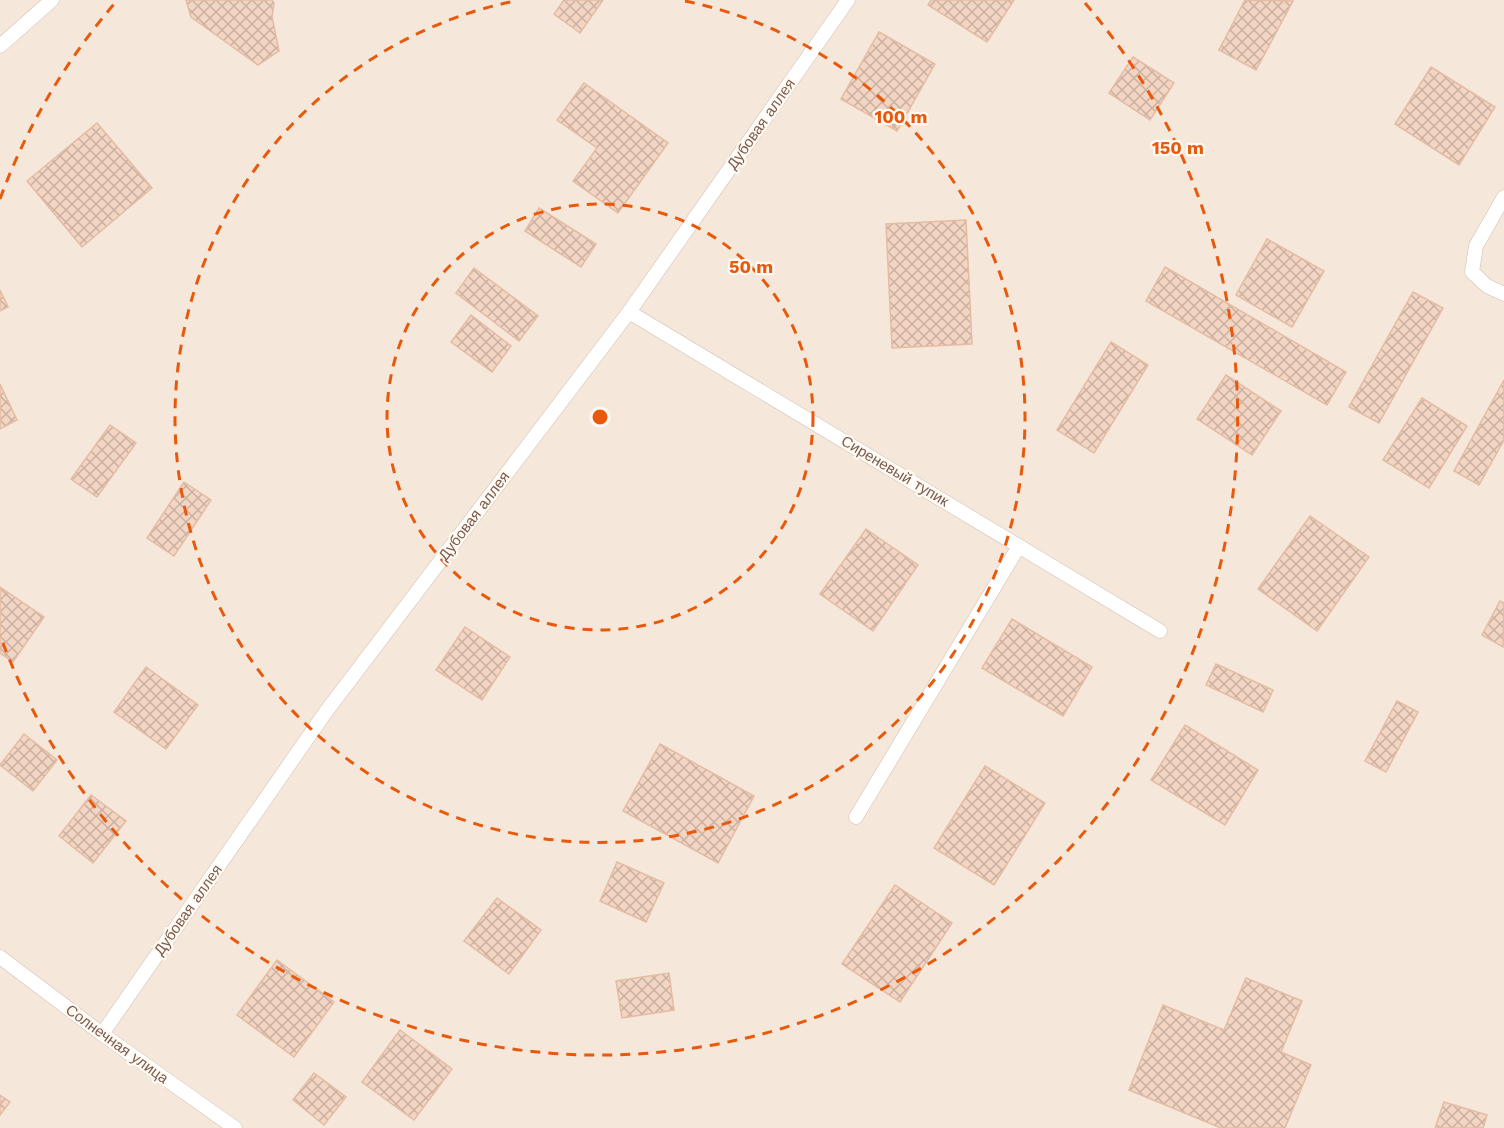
<svg xmlns="http://www.w3.org/2000/svg" width="1504" height="1128" viewBox="0 0 1504 1128" font-family="'Work Sans',sans-serif">
  <defs>
    <pattern id="building-cross-hatch" width="8" height="8" patternUnits="userSpaceOnUse" patternTransform="scale(1.5)"><rect width="8" height="8" fill="#f3d5c3"/><path d="M0 0l8 8M0 8l8-8" fill="none" stroke="#cab0a1"/></pattern>
  </defs>
  <rect width="100%" height="100%" fill="#fdf6ec"/>
  <rect fill="#f5e8da" x="0" y="0" width="1504" height="1128"/>
  <g fill="url(#building-cross-hatch)" stroke="#e6bba3" stroke-width="1.5">
    <path d="M 186,0 L 272,0 L 274,3 L 272,17 L 279,51 L 258,65 L 191,17 Z"/>
    <path d="M 564,0 L 603,0 L 580,33 L 554,14 Z"/>
    <path d="M 931,0 L 1014,0 L 987,42 L 928,5 Z"/>
    <path d="M 1245,0 L 1293,1 L 1256,70 L 1219,50 Z"/>
    <path d="M 879,32 L 935,64 L 897,131 L 841,99 Z"/>
    <path d="M 1133,57 L 1174,83 L 1150,120 L 1109,93 Z"/>
    <path d="M 1431,67 L 1495,107 L 1459,165 L 1395,124 Z"/>
    <path d="M 584,83 L 668,143 L 618,213 L 573,181 L 597,148 L 557,120 Z"/>
    <path d="M 97,123 L 152,188 L 82,247 L 27,181 Z"/>
    <path d="M 539,208 L 596,244 L 581,267 L 525,231 Z"/>
    <path d="M 966,220 L 972,344 L 892,348 L 886,224 Z"/>
    <path d="M 1267,239 L 1324,271 L 1292,327 L 1236,295 Z"/>
    <path d="M 1165,267 L 1346,372 L 1327,405 L 1146,301 Z"/>
    <path d="M 474,268 L 538,316 L 519,341 L 456,293 Z"/>
    <path d="M 0,290 L 8,307 L 0,311 Z"/>
    <path d="M 1413,292 L 1443,308 L 1379,423 L 1349,407 Z"/>
    <path d="M 471,315 L 511,346 L 492,372 L 451,342 Z"/>
    <path d="M 1111,342 L 1148,365 L 1094,453 L 1057,430 Z"/>
    <path d="M 1226,375 L 1281,411 L 1252,455 L 1197,419 Z"/>
    <path d="M 1504,380 L 1504,440 L 1479,485 L 1454,471 Z"/>
    <path d="M 0,384 L 17,420 L 0,429 Z"/>
    <path d="M 1422,398 L 1467,426 L 1429,488 L 1383,460 Z"/>
    <path d="M 110,425 L 136,443 L 97,497 L 71,479 Z"/>
    <path d="M 184,482 L 211,500 L 174,556 L 147,538 Z"/>
    <path d="M 1310,516 L 1369,557 L 1317,631 L 1258,589 Z"/>
    <path d="M 866,529 L 918,565 L 873,631 L 820,594 Z"/>
    <path d="M 0,587 L 44,617 L 13,662 L 0,653 Z"/>
    <path d="M 1500,601 L 1504,603 L 1503,647 L 1482,635 Z"/>
    <path d="M 1012,619 L 1092,667 L 1063,716 L 982,668 Z"/>
    <path d="M 465,627 L 510,657 L 482,700 L 436,670 Z"/>
    <path d="M 1216,664 L 1273,690 L 1263,712 L 1206,685 Z"/>
    <path d="M 146,667 L 198,705 L 166,749 L 114,712 Z"/>
    <path d="M 1397,701 L 1418,712 L 1386,772 L 1365,761 Z"/>
    <path d="M 1185,725 L 1258,770 L 1225,825 L 1151,780 Z"/>
    <path d="M 24,734 L 57,760 L 33,791 L 0,765 Z"/>
    <path d="M 660,744 L 754,796 L 718,863 L 623,811 Z"/>
    <path d="M 985,766 L 1045,803 L 994,885 L 934,848 Z"/>
    <path d="M 91,795 L 126,821 L 93,863 L 59,836 Z"/>
    <path d="M 617,862 L 664,883 L 646,922 L 600,901 Z"/>
    <path d="M 895,885 L 952,923 L 900,1002 L 842,964 Z"/>
    <path d="M 497,898 L 541,930 L 509,974 L 464,941 Z"/>
    <path d="M 277,960 L 334,1002 L 294,1057 L 237,1015 Z"/>
    <path d="M 669,973 L 674,1010 L 622,1018 L 616,981 Z"/>
    <path d="M 1246,978 L 1302,1001 L 1281,1052 L 1311,1065 L 1285,1128 L 1221,1128 L 1129,1090 L 1163,1005 L 1224,1030 Z"/>
    <path d="M 400,1030 L 452,1069 L 414,1120 L 362,1082 Z"/>
    <path d="M 314,1073 L 346,1097 L 324,1125 L 293,1100 Z"/>
    <path d="M 0,1095 L 10,1102 L 0,1115 Z"/>
    <path d="M 1444,1102 L 1487,1115 L 1483,1128 L 1435,1128 Z"/>
  </g>
  <g fill="none" stroke-linecap="round" stroke-linejoin="round">
    <g stroke="#d1beb0" stroke-width="15">
      <g id="service">
        <path d="M 0,46 L 52,0"/>
        <path d="M 1504,197 L 1476,246 L 1472,272 L 1487,286 L 1504,294"/>
        <path d="M 629,312 L 1160,631"/>
        <path d="M 856,817 L 1019,546"/>
        <path d="M 0,957 L 102,1034 L 235,1128"/>
        <path d="M 102,1034 L 325,713 L 629,312 L 848,0"/>
      </g>
    </g>
    <use href="#service" stroke="#fff" stroke-width="14"/>
  </g>
  <g fill="none" stroke="#e8590c" stroke-width="3" stroke-dasharray="10 8">
    <circle cx="600" cy="417" r="213"/>
    <path d="M685 1A425 425 0 1 1 515 1"/>
    <path d="M0 199A638 638 0 0 1 115 3M1085 3A638 638 0 1 1 0 635"/>
  </g>
  <g text-anchor="middle" stroke-width="4.5" stroke-linejoin="round" paint-order="stroke">
    <g font-size="15" fill="#7a5c4d" stroke="#fffaf3">
      <text transform="translate(761 124) rotate(-55)" y="5">Дубовая аллея</text>
      <text transform="translate(895 471) rotate(31)" y="5">Сиреневый тупик</text>
      <text transform="translate(474 516) rotate(-53)" y="5">Дубовая аллея</text>
      <text transform="translate(188 910) rotate(-55)" y="5">Дубовая аллея</text>
      <text transform="translate(117 1044) rotate(36)" y="5">Солнечная улица</text>
    </g>
  </g>
  <circle cx="600" cy="417" r="9" fill="#e8590c" stroke="#fffaf3" stroke-width="3"/>
  <g font-size="18" text-anchor="middle" font-weight="bold" fill="#e8590c" stroke="#fffaf3" stroke-width="4.5" stroke-linejoin="round" paint-order="stroke">
    <text x="901" y="123">100 m</text>
    <text x="1178" y="154">150 m</text>
    <text x="751" y="273">50 m</text>
  </g>
</svg>
